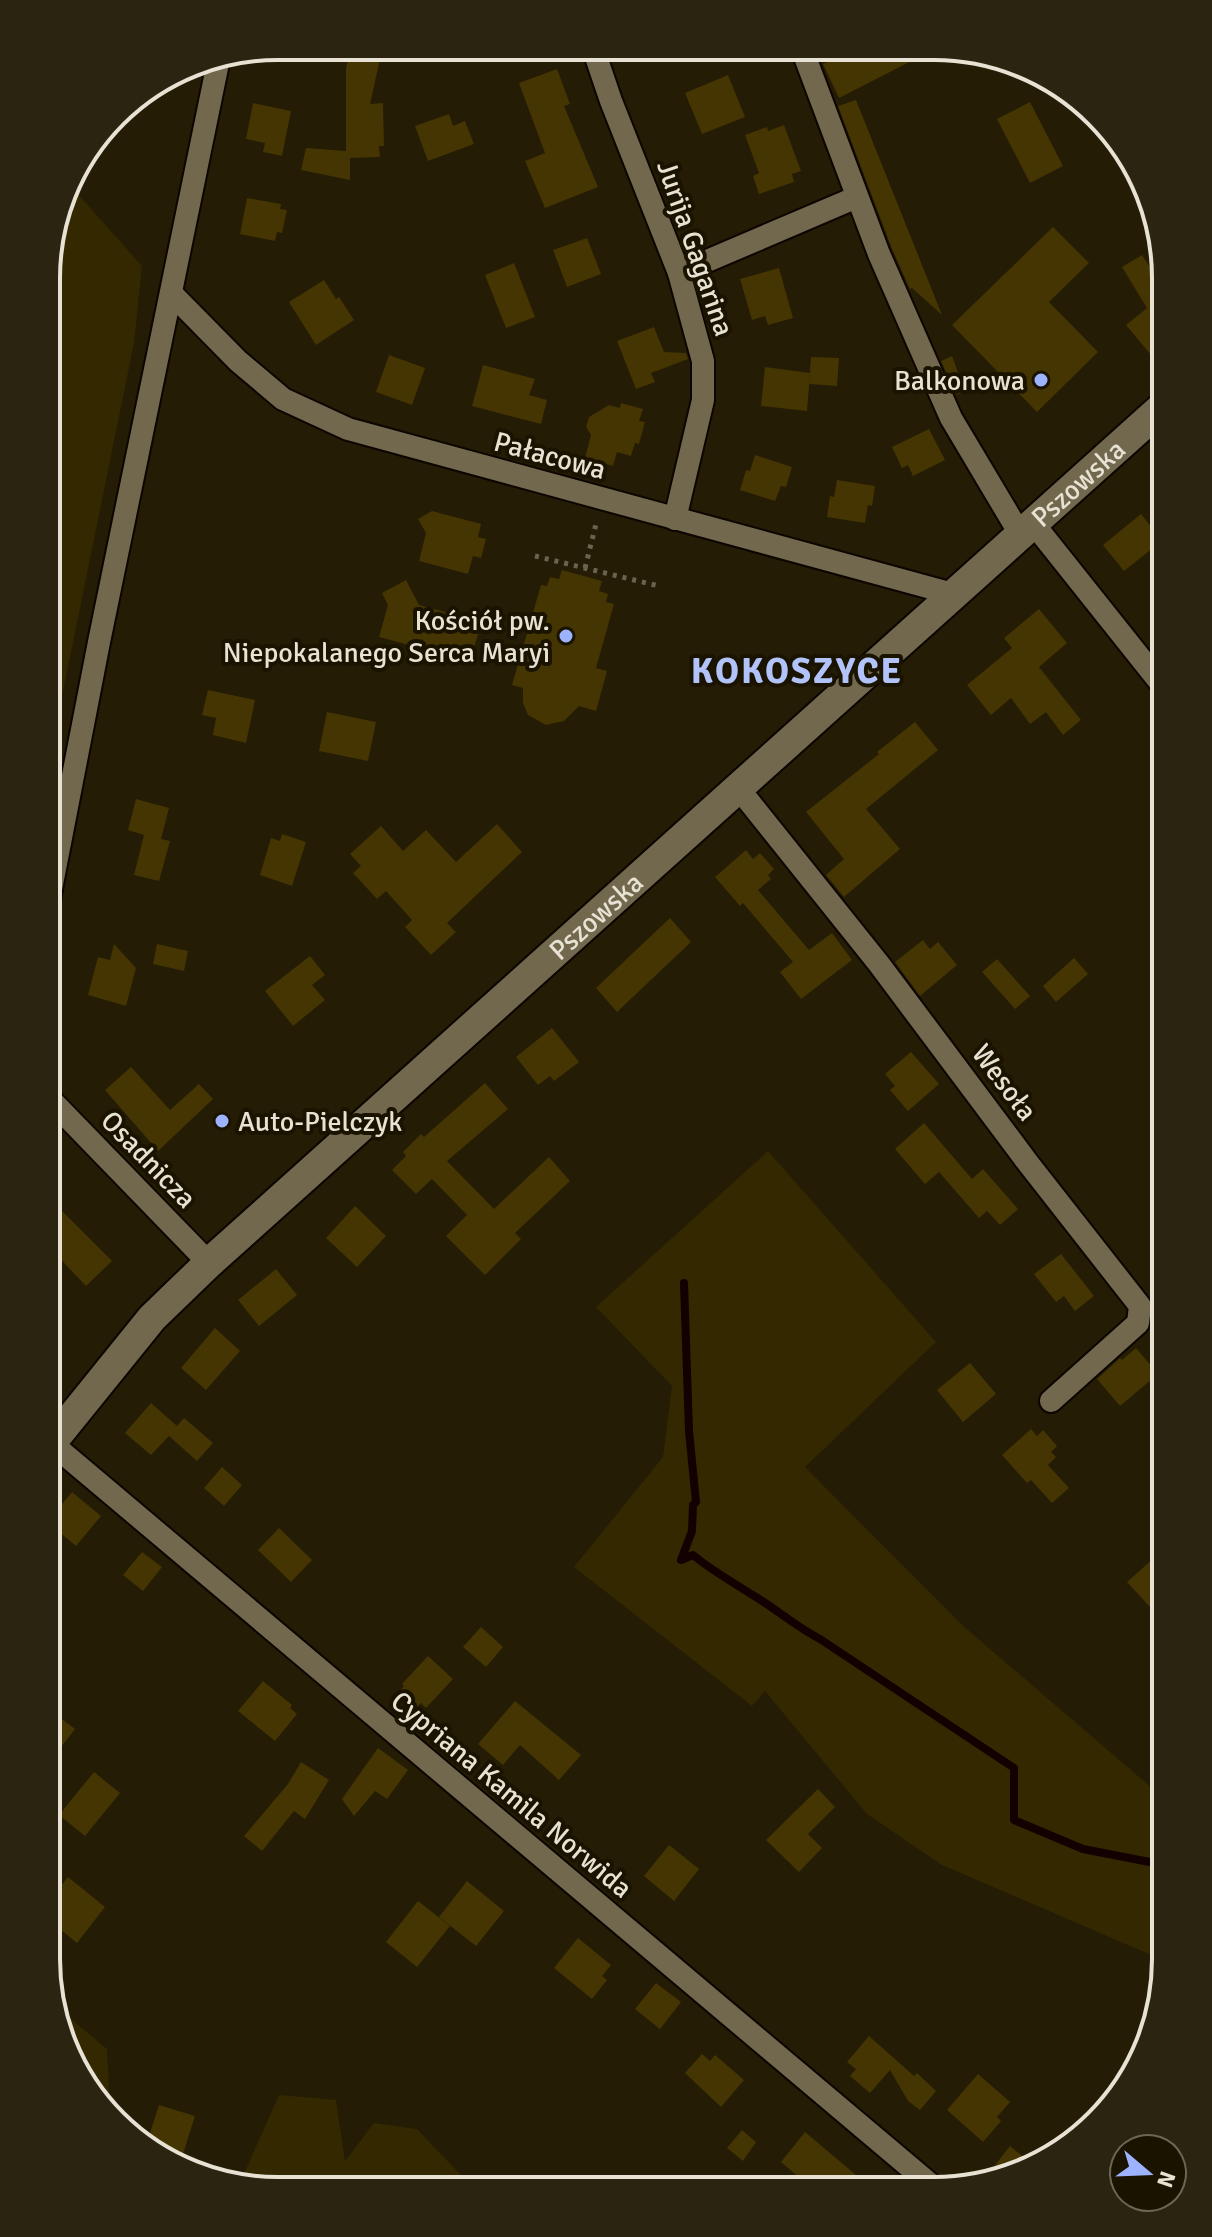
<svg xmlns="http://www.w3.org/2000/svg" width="1212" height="2237" viewBox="0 0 1212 2237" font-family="Signika,sans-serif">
  <rect width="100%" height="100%" fill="#241c04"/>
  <g fill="#342800">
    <path d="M 68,183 L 142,266 L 134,343 L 47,770 L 48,249 Z"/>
    <path d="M 768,1151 L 936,1342 L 805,1467 L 962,1625 L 1166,1800 L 1165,1961 L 942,1865 L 867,1814 L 765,1691 L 752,1706 L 574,1567 L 663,1457 L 672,1386 L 596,1307 Z"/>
    <path d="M 54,2005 L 107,2049 L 110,2110 L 58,2034 Z"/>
    <path d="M 279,2095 L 336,2100 L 345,2161 L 374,2123 L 417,2129 L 460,2174 L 462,2190 L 248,2189 L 239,2185 Z"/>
  </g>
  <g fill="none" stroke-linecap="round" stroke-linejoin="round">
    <path stroke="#130000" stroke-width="8" d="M 684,1283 L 689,1431 L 696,1502 L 693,1505 L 692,1531 L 681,1560 L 693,1555 C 711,1570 731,1581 751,1594 C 775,1608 795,1626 820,1639 L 1014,1768 L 1014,1820 L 1083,1849 L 1165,1865"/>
  </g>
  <g fill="#443502">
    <path d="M 851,50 L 933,50 L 839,98 L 823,64 Z"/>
    <path d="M 350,52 L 380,59 L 370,104 L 383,103 L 384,146 L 379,146 L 380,157 L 350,158 L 350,180 L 301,170 L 306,148 L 346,151 L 346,68 Z"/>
    <path d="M 557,69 L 570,104 L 564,106 L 598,187 L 545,208 L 525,161 L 545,153 L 519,83 Z"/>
    <path d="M 728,75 L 745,117 L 702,134 L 685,93 Z"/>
    <path d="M 856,100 L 942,315 L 912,288 L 910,289 L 892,249 L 838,106 Z"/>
    <path d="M 1030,102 L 1063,166 L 1030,183 L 997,119 Z"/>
    <path d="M 253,103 L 291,111 L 282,156 L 263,152 L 265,143 L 246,139 Z"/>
    <path d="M 449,114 L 453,126 L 465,121 L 474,144 L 428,161 L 415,126 Z"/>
    <path d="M 784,125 L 801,171 L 792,174 L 794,182 L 759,194 L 753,176 L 759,173 L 745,135 L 767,127 L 768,131 Z"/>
    <path d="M 247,198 L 281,204 L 280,209 L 287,210 L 282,233 L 277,232 L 275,241 L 240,234 Z"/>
    <path d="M 1053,227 L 1089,263 L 1049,302 L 1098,352 L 1037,412 L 952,325 Z"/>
    <path d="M 587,238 L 601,274 L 567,287 L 553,250 Z"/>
    <path d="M 1142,255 L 1166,292 L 1166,341 L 1151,355 L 1126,325 L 1147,308 L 1122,267 Z"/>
    <path d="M 514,263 L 535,317 L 506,328 L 485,275 Z"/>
    <path d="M 779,268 L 793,318 L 768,325 L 765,316 L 752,320 L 740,279 Z"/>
    <path d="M 324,280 L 336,299 L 339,297 L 354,320 L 316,345 L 289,302 Z"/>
    <path d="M 654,327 L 664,352 L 686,353 L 688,359 L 651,373 L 655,382 L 636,389 L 617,341 Z"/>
    <path d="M 389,355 L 425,368 L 412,405 L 376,392 Z"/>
    <path d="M 952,356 L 965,391 L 956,395 L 941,361 Z"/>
    <path d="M 811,357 L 839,358 L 837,386 L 809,384 Z"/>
    <path d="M 483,365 L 535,379 L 529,395 L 547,400 L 541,424 L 472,406 Z"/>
    <path d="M 765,367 L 810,373 L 807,411 L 761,406 Z"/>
    <path d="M 621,403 L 643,409 L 639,421 L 645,422 L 639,444 L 635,443 L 631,456 L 617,452 L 613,466 L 585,458 L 591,435 L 586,427 L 589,417 L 609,405 L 620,408 Z"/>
    <path d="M 929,429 L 945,460 L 913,476 L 908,465 L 902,468 L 892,447 Z"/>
    <path d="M 755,455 L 792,467 L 786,487 L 781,486 L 775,501 L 740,490 L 746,470 L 750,471 Z"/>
    <path d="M 837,480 L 875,486 L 872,506 L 868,505 L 865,523 L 827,517 L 830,496 L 834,497 Z"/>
    <path d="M 432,511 L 481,524 L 478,537 L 486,539 L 481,558 L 473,556 L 468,574 L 419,561 L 426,533 L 418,519 Z"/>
    <path d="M 1141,514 L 1162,541 L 1124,571 L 1103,545 Z"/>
    <path d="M 562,570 L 602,581 L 599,591 L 608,594 L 606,602 L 614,604 L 596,668 L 607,671 L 596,711 L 579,706 L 564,721 L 546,725 L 528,715 L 523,703 L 523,688 L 512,685 L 541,585 L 547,586 L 550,577 L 559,579 Z"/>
    <path d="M 406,580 L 419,605 L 472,619 L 470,628 L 479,631 L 470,661 L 379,637 L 388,605 L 382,593 Z"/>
    <path d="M 1039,609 L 1067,643 L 1039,667 L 1081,720 L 1063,735 L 1046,712 L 1030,724 L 1011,698 L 991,715 L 967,685 L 1012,648 L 1004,638 Z"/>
    <path d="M 208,690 L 255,700 L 246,743 L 213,735 L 216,718 L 202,715 Z"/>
    <path d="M 327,712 L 376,722 L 368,761 L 319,751 Z"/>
    <path d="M 915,722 L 938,750 L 866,809 L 900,849 L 844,897 L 826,875 L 844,859 L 806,812 L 879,754 L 877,752 Z"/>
    <path d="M 136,799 L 169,808 L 161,839 L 170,841 L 159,881 L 134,875 L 144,835 L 128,830 Z"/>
    <path d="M 497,824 L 522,852 L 447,923 L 456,932 L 431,955 L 405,927 L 412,920 L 386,891 L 377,899 L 353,873 L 361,866 L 350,854 L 381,826 L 403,851 L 426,830 L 456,862 Z"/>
    <path d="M 282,834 L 306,842 L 292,886 L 260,875 L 271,838 L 280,841 Z"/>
    <path d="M 746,850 L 753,859 L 760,853 L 774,869 L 768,875 L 771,879 L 758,890 L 809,950 L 832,933 L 852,960 L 801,999 L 780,972 L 793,962 L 743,903 L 740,906 L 715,877 Z"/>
    <path d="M 670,918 L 691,942 L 617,1012 L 596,988 Z"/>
    <path d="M 923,940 L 930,949 L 938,942 L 957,965 L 920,996 L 895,962 Z"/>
    <path d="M 114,944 L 136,968 L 126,1006 L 88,995 L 98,957 L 110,960 Z"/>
    <path d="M 157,944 L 188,951 L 184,971 L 153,964 Z"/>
    <path d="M 310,956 L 325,975 L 312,985 L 325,1000 L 293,1026 L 265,991 Z"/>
    <path d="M 1074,958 L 1088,974 L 1056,1002 L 1043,986 Z"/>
    <path d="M 997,959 L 1030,996 L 1015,1009 L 982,972 Z"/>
    <path d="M 552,1028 L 579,1062 L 554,1081 L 550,1076 L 538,1085 L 516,1057 Z"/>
    <path d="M 911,1052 L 939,1084 L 908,1111 L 890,1090 L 895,1086 L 885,1074 Z"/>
    <path d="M 131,1067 L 170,1110 L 199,1084 L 213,1099 L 158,1151 L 105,1090 Z"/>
    <path d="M 485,1083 L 508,1109 L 447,1161 L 494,1209 L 549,1157 L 570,1181 L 515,1233 L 521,1239 L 485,1275 L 446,1236 L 467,1215 L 432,1179 L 416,1194 L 392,1170 L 406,1156 L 403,1152 L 421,1134 L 424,1137 Z"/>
    <path d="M 924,1123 L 972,1179 L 983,1169 L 1018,1209 L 1000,1225 L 987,1211 L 979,1218 L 939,1172 L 925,1184 L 895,1149 Z"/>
    <path d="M 47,1196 L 112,1261 L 86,1286 L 47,1245 Z"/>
    <path d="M 355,1206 L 386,1236 L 357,1267 L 326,1238 Z"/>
    <path d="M 1061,1254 L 1094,1296 L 1075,1311 L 1064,1296 L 1056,1302 L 1034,1274 Z"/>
    <path d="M 276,1269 L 297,1295 L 259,1326 L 238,1300 Z"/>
    <path d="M 215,1328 L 240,1351 L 206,1390 L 181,1368 Z"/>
    <path d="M 1136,1348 L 1158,1374 L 1120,1406 L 1097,1379 L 1120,1358 L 1122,1360 Z"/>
    <path d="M 970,1363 L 996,1394 L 963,1422 L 937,1390 Z"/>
    <path d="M 151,1403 L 177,1426 L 184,1418 L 213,1443 L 197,1461 L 169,1436 L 151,1455 L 125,1433 Z"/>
    <path d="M 1031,1429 L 1037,1436 L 1043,1430 L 1057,1446 L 1051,1452 L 1056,1457 L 1048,1465 L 1069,1488 L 1052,1503 L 1031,1480 L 1027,1483 L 1002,1455 Z"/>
    <path d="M 222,1467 L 242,1485 L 224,1506 L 204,1488 Z"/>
    <path d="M 72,1492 L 101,1516 L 76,1546 L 47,1522 Z"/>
    <path d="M 279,1528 L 312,1560 L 291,1582 L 258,1550 Z"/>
    <path d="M 142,1552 L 162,1567 L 143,1591 L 123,1575 Z"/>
    <path d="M 1154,1558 L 1166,1571 L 1166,1592 L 1149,1606 L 1127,1582 Z"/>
    <path d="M 481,1627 L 503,1647 L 486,1667 L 463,1647 Z"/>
    <path d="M 428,1656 L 453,1679 L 426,1708 L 421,1703 L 415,1709 L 398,1693 L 404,1686 L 402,1684 Z"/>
    <path d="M 263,1681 L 292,1705 L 290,1708 L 297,1714 L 275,1741 L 238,1711 Z"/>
    <path d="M 515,1701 L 581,1755 L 559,1780 L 520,1745 L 503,1765 L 478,1744 Z"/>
    <path d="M 46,1707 L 75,1729 L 58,1751 L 46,1742 Z"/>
    <path d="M 378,1748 L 408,1770 L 387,1799 L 375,1791 L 354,1816 L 342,1799 Z"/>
    <path d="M 301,1762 L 329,1780 L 305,1819 L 294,1811 L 262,1851 L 244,1836 L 288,1784 Z"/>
    <path d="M 94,1772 L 120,1793 L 85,1836 L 59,1815 Z"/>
    <path d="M 818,1789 L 835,1807 L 808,1834 L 822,1848 L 799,1872 L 766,1840 Z"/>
    <path d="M 669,1845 L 699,1869 L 674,1901 L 644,1876 Z"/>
    <path d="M 68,1877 L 105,1907 L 77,1943 L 46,1918 L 46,1905 Z"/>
    <path d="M 467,1881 L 504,1911 L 476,1946 L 439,1917 Z"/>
    <path d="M 418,1901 L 450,1926 L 417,1967 L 386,1942 Z"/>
    <path d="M 578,1938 L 611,1965 L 602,1976 L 607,1980 L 592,1999 L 554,1968 Z"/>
    <path d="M 656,1983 L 681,2002 L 660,2029 L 635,2009 Z"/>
    <path d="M 869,2036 L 914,2076 L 917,2073 L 936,2091 L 920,2110 L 908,2101 L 890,2070 L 870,2093 L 850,2076 L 856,2069 L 847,2062 Z"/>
    <path d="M 702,2054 L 710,2061 L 715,2055 L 744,2080 L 721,2107 L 685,2073 Z"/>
    <path d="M 978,2074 L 1010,2102 L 997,2117 L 1001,2121 L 983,2142 L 947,2110 Z"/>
    <path d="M 159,2105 L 195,2116 L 182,2157 L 163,2150 L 164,2144 L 148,2139 Z"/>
    <path d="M 742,2130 L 756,2142 L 743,2161 L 727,2148 Z"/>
    <path d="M 805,2132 L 875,2191 L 815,2191 L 781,2162 Z"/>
    <path d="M 1010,2146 L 1031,2163 L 1009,2179 L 981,2183 Z"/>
  </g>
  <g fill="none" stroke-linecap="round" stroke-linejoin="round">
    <g stroke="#0d0600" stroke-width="26">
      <g id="minor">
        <path d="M 593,48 L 611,101 L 679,273 L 703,361 L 703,400 L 675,519"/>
        <path d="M 802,49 L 879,254 L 951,418 L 1020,534"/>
        <path d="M 679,273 L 857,197"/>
        <path d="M 173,295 L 238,361 L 283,399 L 348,429 L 953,594"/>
        <path d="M 1033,523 L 1166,690"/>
        <path d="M 739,789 L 879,964 L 1028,1163 L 1140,1306 L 1138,1323 L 1051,1401"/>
        <path d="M 47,910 L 99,642 L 219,58"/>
        <path d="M 47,1096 L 209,1263"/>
        <path d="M 50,1442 L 937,2190"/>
      </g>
    </g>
    <g stroke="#0d0600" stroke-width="34">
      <g id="secondary">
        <path id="s1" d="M 47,1448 L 152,1318 L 209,1263 L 1166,404"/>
      </g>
    </g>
    <g stroke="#6a634e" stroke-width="5" stroke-dasharray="4 6" stroke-linecap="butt">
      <path d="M 535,556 L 659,586"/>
      <path d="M 585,568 L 597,520"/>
    </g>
    <use href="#minor" stroke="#71684e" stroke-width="22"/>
    <use href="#secondary" stroke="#71684e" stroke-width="30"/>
  </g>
  <g fill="#9eb3fd" stroke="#1a1300" stroke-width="3">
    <circle cx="1041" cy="380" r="8"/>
    <circle cx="566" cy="636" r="8"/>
    <circle cx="222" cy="1121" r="8"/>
  </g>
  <g text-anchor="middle" stroke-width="8" stroke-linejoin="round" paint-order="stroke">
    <g font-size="28" fill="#e7e2d3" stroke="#1a1300">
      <text transform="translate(696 248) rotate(71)" y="10">Jurija Gagarina</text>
      <text transform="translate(550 455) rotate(15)" y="10">Pałacowa</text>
      <text dy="10" stroke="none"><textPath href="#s1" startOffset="1414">Pszowska</textPath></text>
      <text dy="10" stroke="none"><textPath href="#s1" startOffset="766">Pszowska</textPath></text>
      <text transform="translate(1005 1082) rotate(53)" y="10">Wesoła</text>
      <text transform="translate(149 1159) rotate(46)" y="10">Osadnicza</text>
      <text transform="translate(512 1794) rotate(40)" y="10">Cypriana Kamila Norwida</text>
    </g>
    <g font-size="28" fill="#e7e2d3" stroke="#1a1300" text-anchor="end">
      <text x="1025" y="390">Balkonowa</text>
      <text x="550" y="630">Kościół pw.<tspan x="550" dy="32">Niepokalanego Serca Maryi</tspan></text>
      <text x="238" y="1131" text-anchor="start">Auto-Pielczyk</text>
    </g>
    <g font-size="36" font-weight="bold" letter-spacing="2" fill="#b2c3fa" stroke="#1a1300">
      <text x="797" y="683">KOKOSZYCE</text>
    </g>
  </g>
  <path d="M0 0H1212V2237H0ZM278 60H934A218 218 0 0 1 1152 278V1959A218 218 0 0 1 934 2177H278A218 218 0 0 1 60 1959V278A218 218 0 0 1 278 60Z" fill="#2a2411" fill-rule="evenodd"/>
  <path fill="none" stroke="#e7e2d3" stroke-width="4" d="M278 60H934A218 218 0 0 1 1152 278V1959A218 218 0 0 1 934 2177H278A218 218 0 0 1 60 1959V278A218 218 0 0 1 278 60Z"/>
  <g transform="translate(1148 2173) rotate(109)"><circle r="38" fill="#1a1300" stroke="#6c6654" stroke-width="2"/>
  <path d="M0-6L14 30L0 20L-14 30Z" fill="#9eb3fd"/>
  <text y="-12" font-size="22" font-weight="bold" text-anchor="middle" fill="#e7e2d3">N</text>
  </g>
</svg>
